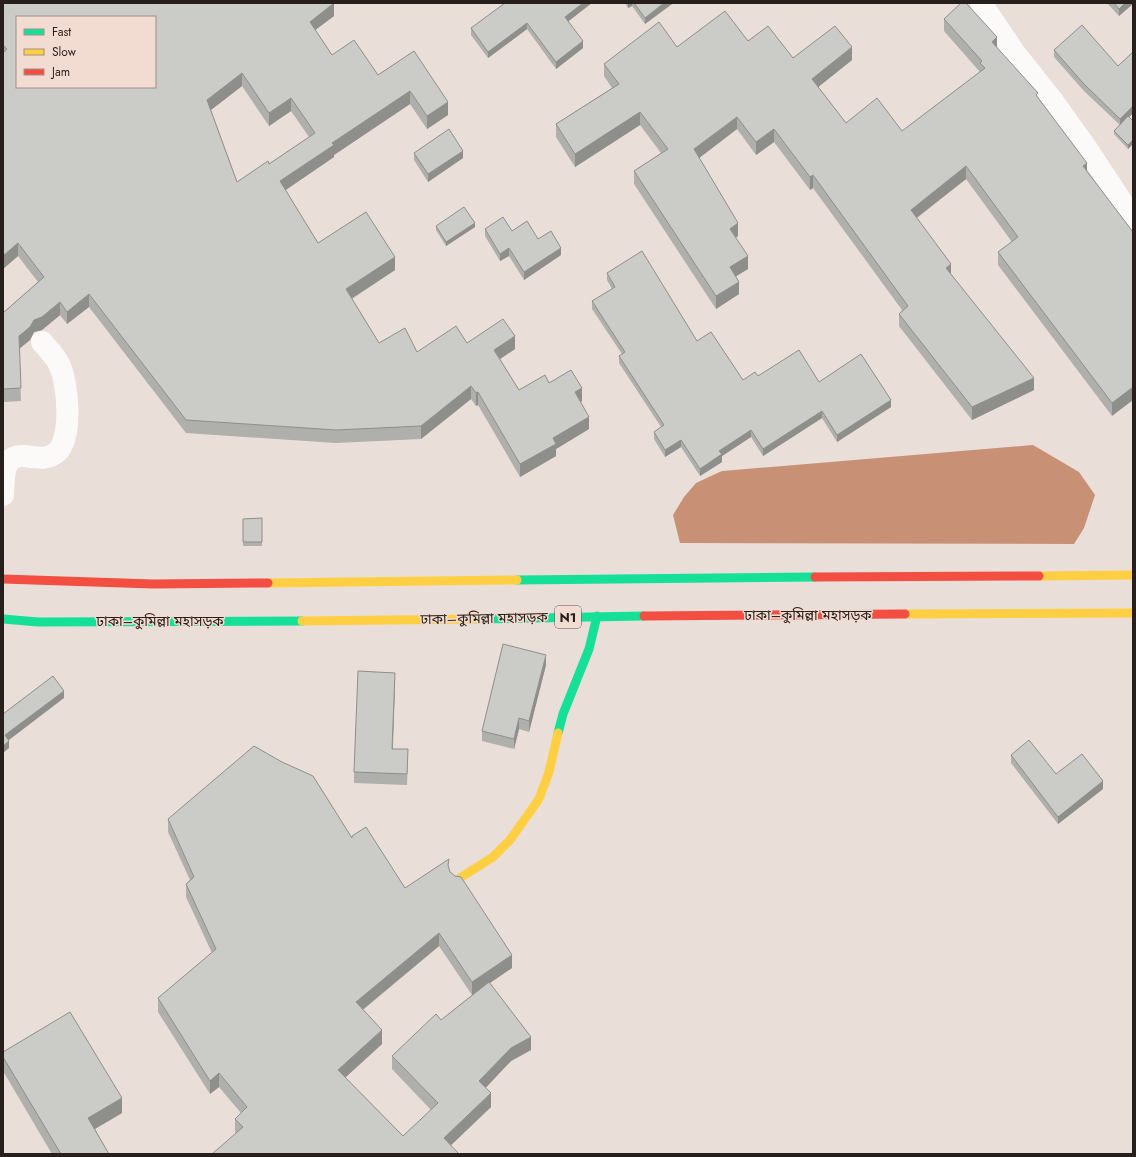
<svg xmlns="http://www.w3.org/2000/svg" width="1136" height="1157" viewBox="0 0 1136 1157" font-family="Jost,'Noto Sans Bengali',sans-serif">
  <rect width="100%" height="100%" fill="#eaded9"/>
  <path fill="#c89074" d="M 1033,445 L 1079,472 L 1095,495 L 1084,528 L 1074,544 L 680,543 L 673,515 L 684,497 L 696,483 L 722,471 Z"/>
  <g fill="none" stroke-linecap="round" stroke-linejoin="round">
    <g stroke="#fcfaf9" stroke-width="22">
      <path d="M 981,3 L 1014,52 L 1052,100 L 1087,149 L 1133,219"/>
      <path d="M 3,495 C 4,485 2,464 13,458 C 26,451 42,465 57,452 C 73,437 68,382 59,364 C 55,356 48,349 42,342"/>
    </g>
    <g stroke="#16e098" stroke-width="9">
      <path d="M 517,580 L 815,577"/>
      <path d="M 3,619 L 38,622 L 302,621"/>
      <path d="M 477,619 L 644,616"/>
      <path d="M 558,733 L 563,714 L 589,649 L 597,616"/>
    </g>
    <g stroke="#ffcf43" stroke-width="9">
      <path d="M 1039,576 L 1133,575"/>
      <path d="M 268,583 L 517,580"/>
      <path d="M 905,614 L 1133,613"/>
      <path d="M 302,621 L 477,619"/>
      <path d="M 460,878 L 493,857 L 510,840 L 539,799 L 549,772 L 558,733"/>
    </g>
    <g stroke="#f24e42" stroke-width="9">
      <path d="M 815,577 L 1039,576"/>
      <path d="M 3,579 L 153,584 L 268,583"/>
      <path d="M 644,616 L 905,614"/>
    </g>
  </g>
  <g fill="#afafab" fill-rule="evenodd">
    <path d="M 3,3 L 334,16 L 315,30 L 332,55 L 378,75 L 414,51 L 448,115 L 427,129 L 410,104 L 334,155 L 334,157 L 285,190 L 318,243 L 395,270 L 352,299 L 379,343 L 417,352 L 467,343 L 515,349 L 500,359 L 519,390 L 549,383 L 582,401 L 581,402 L 589,429 L 556,449 L 556,456 L 520,477 L 478,405 L 476,406 L 471,399 L 421,439 L 336,443 L 186,433 L 89,307 L 67,324 L 60,315 L 42,330 L 34,332 L 30,340 L 19,349 L 21,401 L 3,402 L 3,311 L 4,312 L 38,282 L 18,256 L 3,269 ZM 242,86 L 269,126 L 291,111 L 309,137 L 269,164 L 237,182 L 211,110 Z"/>
    <path d="M 505,3 L 568,21 L 583,48 L 556,69 L 527,29 L 488,58 L 471,35 L 471,28 Z"/>
    <path d="M 625,3 L 672,3 L 672,4 L 645,24 L 632,6 L 628,8 Z"/>
    <path d="M 1107,3 L 1133,3 L 1119,16 Z"/>
    <path d="M 944,19 L 997,48 L 1038,97 L 1087,171 L 1133,232 L 1112,416 L 998,265 L 998,252 L 1012,242 L 966,179 L 917,218 L 951,274 L 1034,390 L 972,420 L 899,326 L 899,314 L 902,310 L 813,188 L 810,190 L 774,142 L 756,155 L 737,129 L 699,158 L 738,236 L 736,238 L 748,269 L 736,276 L 739,294 L 716,309 L 634,184 L 634,171 L 661,153 L 640,125 L 575,167 L 556,137 L 556,124 L 612,88 L 604,76 L 604,64 L 677,47 L 748,41 L 793,58 L 852,60 L 818,87 L 846,123 L 902,131 L 980,72 L 944,31 Z"/>
    <path d="M 1054,50 L 1118,66 L 1133,52 L 1133,113 L 1129,117 L 1133,121 L 1133,144 L 1128,149 L 1114,134 L 1114,131 L 1120,125 L 1084,91 L 1054,57 Z"/>
    <path d="M 414,153 L 463,158 L 428,182 L 414,160 Z"/>
    <path d="M 436,226 L 475,227 L 446,246 L 436,230 Z"/>
    <path d="M 485,229 L 512,231 L 538,239 L 561,255 L 524,280 L 509,256 L 500,261 L 485,236 Z"/>
    <path d="M 607,273 L 697,341 L 743,380 L 758,376 L 819,382 L 891,407 L 837,442 L 822,418 L 763,456 L 751,437 L 722,456 L 722,462 L 700,476 L 681,447 L 665,457 L 654,439 L 654,432 L 661,427 L 619,363 L 619,356 L 622,354 L 592,309 L 592,301 L 612,289 L 607,280 Z"/>
    <path d="M 262,518 L 262,546 L 243,546 L 243,519 Z"/>
    <path d="M 546,665 L 529,732 L 519,729 L 514,749 L 482,741 L 482,731 Z"/>
    <path d="M 395,684 L 393,749 L 408,761 L 407,785 L 354,783 L 354,772 Z"/>
    <path d="M 1011,755 L 1056,774 L 1103,789 L 1058,824 L 1011,763 Z"/>
    <path d="M 168,819 L 352,838 L 405,888 L 449,869 L 450,872 L 512,968 L 490,983 L 531,1050 L 511,1061 L 485,1088 L 491,1107 L 450,1145 L 236,1133 L 235,1132 L 235,1119 L 241,1113 L 219,1087 L 210,1094 L 158,1012 L 158,998 L 212,953 L 186,897 L 186,884 L 190,880 L 168,832 ZM 439,946 L 472,995 L 441,1020 L 392,1056 L 392,1069 L 431,1110 L 403,1136 L 345,1078 L 382,1044 L 363,1010 Z"/>
    <path d="M 3,1052 L 122,1113 L 95,1129 L 109,1154 L 52,1154 L 3,1071 Z"/>
  </g>
  <g fill="#8e8e8b">
    <path d="M 334,3 L 334,16 L 310,34 L 310,22 Z"/>
    <path d="M 583,3 L 592,3 L 565,24 L 565,17 Z"/>
    <path d="M 628,3 L 632,3 L 632,6 L 628,8 Z"/>
    <path d="M 664,3 L 672,3 L 672,4 L 645,24 L 645,18 Z"/>
    <path d="M 1125,3 L 1133,3 L 1133,4 L 1119,16 L 1119,9 Z"/>
    <path d="M 527,23 L 527,29 L 488,58 L 488,52 Z"/>
    <path d="M 997,37 L 997,50 L 992,42 Z"/>
    <path d="M 583,41 L 583,48 L 556,69 L 556,62 Z"/>
    <path d="M 852,47 L 852,60 L 812,92 L 812,79 Z"/>
    <path d="M 242,73 L 242,86 L 207,113 L 207,100 Z"/>
    <path d="M 410,91 L 410,104 L 334,155 L 334,157 L 280,194 L 280,181 L 332,143 Z"/>
    <path d="M 291,98 L 291,111 L 269,126 L 269,113 Z"/>
    <path d="M 448,102 L 448,115 L 427,129 L 427,116 Z"/>
    <path d="M 1133,106 L 1133,113 L 1120,126 L 1120,119 Z"/>
    <path d="M 640,112 L 640,125 L 575,167 L 575,154 Z"/>
    <path d="M 737,117 L 737,129 L 694,162 L 694,149 Z"/>
    <path d="M 774,129 L 774,142 L 756,155 L 756,142 Z"/>
    <path d="M 1133,140 L 1133,144 L 1128,149 L 1128,145 Z"/>
    <path d="M 463,151 L 463,158 L 428,182 L 428,174 Z"/>
    <path d="M 1087,163 L 1087,175 L 1083,166 Z"/>
    <path d="M 966,166 L 966,179 L 911,222 L 911,210 Z"/>
    <path d="M 813,175 L 813,188 L 810,190 L 810,177 Z"/>
    <path d="M 475,223 L 475,227 L 446,246 L 446,242 Z"/>
    <path d="M 738,223 L 738,236 L 730,241 L 730,229 Z"/>
    <path d="M 18,243 L 18,256 L 3,269 L 3,256 Z"/>
    <path d="M 509,248 L 509,256 L 500,261 L 500,254 Z"/>
    <path d="M 561,248 L 561,255 L 524,280 L 524,272 Z"/>
    <path d="M 748,256 L 748,269 L 730,280 L 730,267 Z"/>
    <path d="M 395,257 L 395,270 L 346,302 L 346,289 Z"/>
    <path d="M 951,264 L 951,277 L 946,268 Z"/>
    <path d="M 739,282 L 739,294 L 716,309 L 716,296 Z"/>
    <path d="M 89,294 L 89,307 L 67,324 L 67,312 Z"/>
    <path d="M 60,302 L 60,315 L 42,330 L 34,332 L 30,340 L 19,349 L 19,336 L 34,320 Z"/>
    <path d="M 515,336 L 515,349 L 494,363 L 494,350 Z"/>
    <path d="M 1034,378 L 1034,390 L 972,420 L 972,407 Z"/>
    <path d="M 471,386 L 471,399 L 421,439 L 421,426 Z"/>
    <path d="M 1133,387 L 1133,400 L 1112,416 L 1112,403 Z"/>
    <path d="M 582,388 L 582,401 L 575,405 L 575,392 Z"/>
    <path d="M 478,392 L 478,405 L 476,406 L 476,393 Z"/>
    <path d="M 891,400 L 891,407 L 837,442 L 837,435 Z"/>
    <path d="M 822,411 L 822,418 L 763,456 L 763,449 Z"/>
    <path d="M 589,417 L 589,429 L 556,449 L 556,456 L 520,477 L 520,464 L 553,438 Z"/>
    <path d="M 751,430 L 751,437 L 722,456 L 722,462 L 700,476 L 700,469 L 719,451 Z"/>
    <path d="M 681,440 L 681,447 L 665,457 L 665,450 Z"/>
    <path d="M 546,655 L 546,665 L 529,732 L 529,721 Z"/>
    <path d="M 395,673 L 395,684 L 392,760 L 392,749 Z"/>
    <path d="M 64,691 L 64,698 L 5,743 L 5,735 Z"/>
    <path d="M 519,718 L 519,729 L 514,749 L 514,739 Z"/>
    <path d="M 9,741 L 9,748 L 3,753 L 3,746 Z"/>
    <path d="M 1103,781 L 1103,789 L 1058,824 L 1058,817 Z"/>
    <path d="M 439,933 L 439,946 L 356,1015 L 356,1002 Z"/>
    <path d="M 512,955 L 512,968 L 472,995 L 472,982 Z"/>
    <path d="M 382,1030 L 382,1044 L 338,1084 L 338,1070 Z"/>
    <path d="M 531,1037 L 531,1050 L 511,1061 L 479,1095 L 479,1081 L 511,1048 Z"/>
    <path d="M 219,1073 L 219,1087 L 210,1094 L 210,1081 Z"/>
    <path d="M 491,1093 L 491,1107 L 444,1152 L 444,1138 Z"/>
    <path d="M 122,1098 L 122,1113 L 88,1133 L 88,1118 Z"/>
  </g>
  <g fill="#cbcbc7" stroke="#8e8e8b" fill-rule="evenodd">
    <path d="M 3,3 L 334,3 L 310,22 L 332,55 L 354,40 L 378,75 L 414,51 L 448,102 L 427,116 L 410,91 L 332,143 L 334,145 L 280,181 L 318,243 L 366,212 L 395,257 L 346,289 L 379,343 L 405,328 L 417,352 L 456,326 L 467,343 L 503,319 L 515,336 L 494,350 L 519,390 L 545,375 L 549,383 L 571,370 L 582,388 L 575,392 L 589,417 L 553,438 L 556,444 L 520,464 L 478,392 L 476,393 L 471,386 L 421,426 L 336,430 L 186,420 L 89,294 L 67,312 L 60,302 L 42,317 L 34,320 L 30,327 L 19,336 L 21,388 L 3,389 L 3,311 L 4,312 L 44,277 L 18,243 L 3,256 L 3,53 L 7,49 L 3,45 ZM 17,17 L 155,17 L 155,87 L 17,87 ZM 242,73 L 269,113 L 291,98 L 315,133 L 269,164 L 268,161 L 237,182 L 207,100 Z"/>
    <path d="M 505,3 L 583,3 L 565,17 L 583,41 L 556,62 L 527,23 L 488,52 L 471,28 Z"/>
    <path d="M 634,3 L 664,3 L 645,18 Z"/>
    <path d="M 961,3 L 966,3 L 997,37 L 992,42 L 1038,93 L 1036,95 L 1087,163 L 1083,166 L 1133,232 L 1133,387 L 1112,403 L 998,252 L 1018,237 L 966,166 L 911,210 L 951,264 L 946,268 L 1034,378 L 972,407 L 899,314 L 908,306 L 813,175 L 810,177 L 774,129 L 756,142 L 737,117 L 694,149 L 738,223 L 730,229 L 748,256 L 730,267 L 739,282 L 716,296 L 634,171 L 668,149 L 640,112 L 575,154 L 556,124 L 619,84 L 604,64 L 659,22 L 677,47 L 725,11 L 748,41 L 768,26 L 793,58 L 835,26 L 852,47 L 812,79 L 846,123 L 877,98 L 902,131 L 985,68 L 980,63 L 982,61 L 944,19 Z"/>
    <path d="M 1114,3 L 1125,3 L 1119,9 Z"/>
    <path d="M 1082,25 L 1118,66 L 1133,52 L 1133,106 L 1120,119 L 1084,84 L 1054,50 Z"/>
    <path d="M 1128,116 L 1133,121 L 1133,140 L 1128,145 L 1114,131 Z"/>
    <path d="M 449,129 L 463,151 L 428,174 L 414,153 Z"/>
    <path d="M 464,207 L 475,223 L 446,242 L 436,226 Z"/>
    <path d="M 503,217 L 512,231 L 527,221 L 538,239 L 551,231 L 561,248 L 524,272 L 509,248 L 500,254 L 485,229 Z"/>
    <path d="M 642,251 L 697,341 L 711,332 L 743,380 L 755,372 L 758,376 L 799,350 L 819,382 L 861,354 L 891,400 L 837,435 L 822,411 L 763,449 L 751,430 L 719,451 L 722,454 L 700,469 L 681,440 L 665,450 L 654,432 L 664,425 L 619,356 L 625,352 L 592,301 L 615,287 L 607,273 Z"/>
    <path d="M 262,518 L 262,542 L 243,542 L 243,519 Z"/>
    <path d="M 503,644 L 546,655 L 529,721 L 519,718 L 514,739 L 482,731 Z"/>
    <path d="M 358,671 L 395,673 L 392,749 L 408,749 L 407,774 L 354,772 Z"/>
    <path d="M 53,676 L 64,691 L 5,735 L 9,741 L 3,746 L 3,714 Z"/>
    <path d="M 1029,740 L 1056,774 L 1082,754 L 1103,781 L 1058,817 L 1011,755 Z"/>
    <path d="M 254,746 L 282,762 L 313,776 L 352,838 L 352,836 L 366,827 L 405,888 L 449,859 L 448,865 L 450,872 L 455,876 L 461,877 L 512,955 L 472,982 L 439,933 L 356,1002 L 382,1030 L 338,1070 L 403,1136 L 438,1103 L 392,1056 L 436,1014 L 441,1020 L 489,982 L 531,1037 L 511,1048 L 479,1081 L 491,1093 L 444,1138 L 459,1154 L 212,1154 L 243,1127 L 235,1119 L 247,1107 L 219,1073 L 210,1081 L 158,998 L 216,949 L 186,884 L 194,877 L 168,819 Z"/>
    <path d="M 70,1012 L 122,1098 L 88,1118 L 109,1154 L 61,1154 L 3,1057 L 3,1052 Z"/>
  </g>
  <g text-anchor="middle" stroke-width="3" stroke-linejoin="round" paint-order="stroke">
    <rect fill="#f2dbd1" stroke="#645752" stroke-width="1" x="555" y="606" width="26" height="22" rx="3"/>
    <g font-size="13" font-weight="bold" fill="#271f1b">
      <text x="568" y="622">N1</text>
    </g>
    <g font-size="14" fill="#271f1b" stroke="#f2dbd1">
      <text x="808" y="620">ঢাকা–কুমিল্লা মহাসড়ক</text>
      <text transform="translate(484 618) rotate(-1)" y="5">ঢাকা–কুমিল্লা মহাসড়ক</text>
      <text x="160" y="626">ঢাকা–কুমিল্লা মহাসড়ক</text>
    </g>
  </g>
  <rect width="1136" height="1157" fill="none" stroke="#271f1b" stroke-width="8"/>
  <rect x="16" y="16" width="140" height="72" fill="#f2dbd1" stroke="#a19088"/>
  <rect x="24" y="29" width="20" height="6" fill="#16e098" stroke="#a19088"/>
  <text x="52" y="36" font-size="12" fill="#271f1b">Fast</text>
  <rect x="24" y="49" width="20" height="6" fill="#ffcf43" stroke="#a19088"/>
  <text x="52" y="56" font-size="12" fill="#271f1b">Slow</text>
  <rect x="24" y="69" width="20" height="6" fill="#f24e42" stroke="#a19088"/>
  <text x="52" y="76" font-size="12" fill="#271f1b">Jam</text>
</svg>
